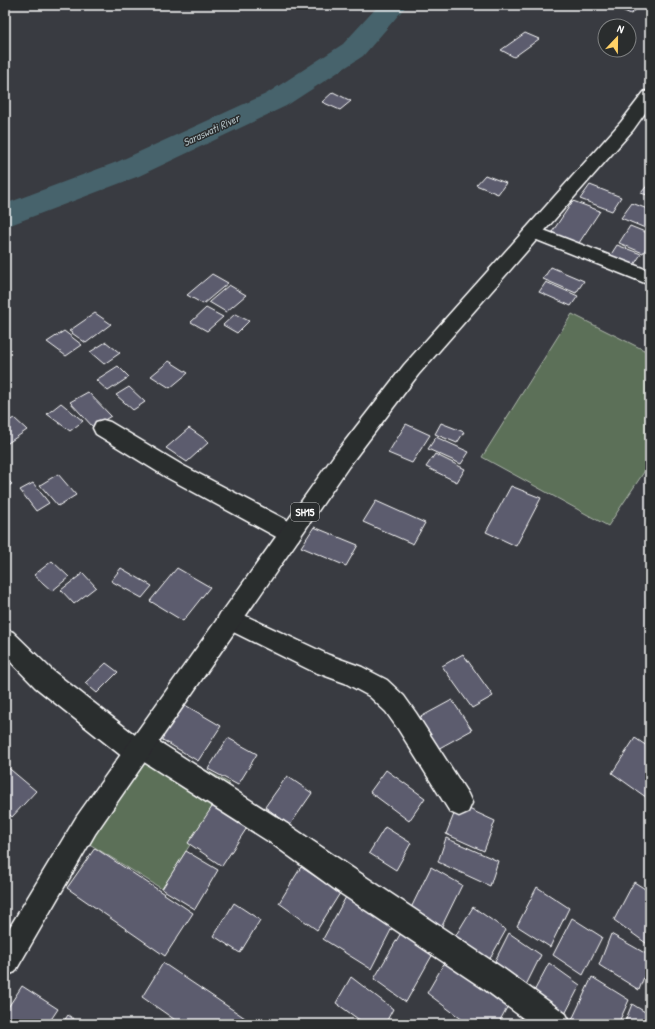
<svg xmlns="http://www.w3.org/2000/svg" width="655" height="1029" viewBox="0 0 655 1029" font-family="'Patrick Hand',sans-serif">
  <rect width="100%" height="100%" fill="#393b41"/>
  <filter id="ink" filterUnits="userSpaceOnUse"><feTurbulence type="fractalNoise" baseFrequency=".025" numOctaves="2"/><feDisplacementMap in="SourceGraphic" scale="8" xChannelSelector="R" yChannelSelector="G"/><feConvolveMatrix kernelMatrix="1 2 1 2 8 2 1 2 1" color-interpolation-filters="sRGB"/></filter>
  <g filter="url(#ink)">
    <g fill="#5c6f59" stroke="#aeb7ac">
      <path d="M 572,314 L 650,353 L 650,463 L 608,526 L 482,457 Z"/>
      <path d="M 150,739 L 229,783 L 162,889 L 83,840 Z"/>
    </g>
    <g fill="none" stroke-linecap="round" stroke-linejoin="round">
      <path fill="#47646c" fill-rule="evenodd" d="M 379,5 L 407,5 L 363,56 L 286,106 L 139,176 L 5,227 L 5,204 L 117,162 L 266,94 L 343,44 Z"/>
    </g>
    <g fill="#5c5c6e" stroke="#fff">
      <path d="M 610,5 L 636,5 L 640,6 L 631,14 Z"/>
      <path d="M 525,33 L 539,39 L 514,57 L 501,50 Z"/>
      <path d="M 333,92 L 351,101 L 340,110 L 322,102 Z"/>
      <path d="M 485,175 L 506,183 L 498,194 L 476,185 Z"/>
      <path d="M 650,182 L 650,196 L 641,193 Z"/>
      <path d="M 590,185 L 621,197 L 612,211 L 580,199 Z"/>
      <path d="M 573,201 L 600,211 L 577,246 L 550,235 Z"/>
      <path d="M 632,203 L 650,210 L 650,230 L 621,218 Z"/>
      <path d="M 630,226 L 650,234 L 650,242 L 643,253 L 619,243 Z"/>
      <path d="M 617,245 L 641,254 L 634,265 L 610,256 Z"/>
      <path d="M 551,267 L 584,281 L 576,293 L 543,279 Z"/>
      <path d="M 212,274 L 228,283 L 203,304 L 187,295 Z"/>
      <path d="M 546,282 L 578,296 L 571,306 L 539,292 Z"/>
      <path d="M 229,285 L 246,295 L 226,312 L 209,302 Z"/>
      <path d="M 206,308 L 223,317 L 207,331 L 191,322 Z"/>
      <path d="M 95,313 L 111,324 L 86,343 L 69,331 Z"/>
      <path d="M 235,314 L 249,321 L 237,333 L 223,325 Z"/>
      <path d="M 64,331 L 82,345 L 66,356 L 47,342 Z"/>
      <path d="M 106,342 L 120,353 L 104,364 L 90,352 Z"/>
      <path d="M 169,361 L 188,373 L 170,388 L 151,376 Z"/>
      <path d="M 118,366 L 129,377 L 108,391 L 96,380 Z"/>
      <path d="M 129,387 L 145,402 L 133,410 L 116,395 Z"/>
      <path d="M 88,392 L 111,416 L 93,427 L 70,402 Z"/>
      <path d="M 61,403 L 83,421 L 70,431 L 47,414 Z"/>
      <path d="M 14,418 L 27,430 L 5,445 L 5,423 Z"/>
      <path d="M 441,423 L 464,432 L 457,443 L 435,434 Z"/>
      <path d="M 406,424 L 430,435 L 412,463 L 388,453 Z"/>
      <path d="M 189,428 L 209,442 L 187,462 L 166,448 Z"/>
      <path d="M 436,437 L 469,452 L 461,464 L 428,449 Z"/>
      <path d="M 435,454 L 465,469 L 457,482 L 426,467 Z"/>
      <path d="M 58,474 L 76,495 L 58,506 L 40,485 Z"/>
      <path d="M 5,477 L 12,484 L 5,488 Z"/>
      <path d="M 33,483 L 49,503 L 36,511 L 20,490 Z"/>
      <path d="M 511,486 L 541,498 L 516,546 L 486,532 Z"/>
      <path d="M 376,501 L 425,523 L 413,544 L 363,522 Z"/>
      <path d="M 314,527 L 358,545 L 346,566 L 301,547 Z"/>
      <path d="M 52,561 L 69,577 L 52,591 L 34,575 Z"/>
      <path d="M 121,568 L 152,586 L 142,598 L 111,581 Z"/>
      <path d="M 177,568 L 210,587 L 183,621 L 150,601 Z"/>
      <path d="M 83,573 L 96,587 L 74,604 L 61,590 Z"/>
      <path d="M 463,654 L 493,696 L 472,708 L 442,666 Z"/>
      <path d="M 106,663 L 118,672 L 97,693 L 85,683 Z"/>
      <path d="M 452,700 L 472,730 L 434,751 L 415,720 Z"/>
      <path d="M 185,705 L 221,726 L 198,761 L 161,739 Z"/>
      <path d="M 228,738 L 257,754 L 238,785 L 208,769 Z"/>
      <path d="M 635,738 L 650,748 L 650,800 L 612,773 Z"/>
      <path d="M 5,765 L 36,791 L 12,817 L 5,810 Z"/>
      <path d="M 386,770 L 425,798 L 409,821 L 370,792 Z"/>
      <path d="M 287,776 L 312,793 L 290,825 L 265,807 Z"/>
      <path d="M 218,798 L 252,820 L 222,866 L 188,843 Z"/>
      <path d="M 458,804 L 495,821 L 484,851 L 446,834 Z"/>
      <path d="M 385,827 L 411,843 L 396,870 L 369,853 Z"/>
      <path d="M 446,838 L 498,861 L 490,886 L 438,862 Z"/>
      <path d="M 95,848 L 193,913 L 165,956 L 67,888 Z"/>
      <path d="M 186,851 L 218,870 L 195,909 L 162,889 Z"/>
      <path d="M 301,867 L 340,893 L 317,930 L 279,903 Z"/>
      <path d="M 431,867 L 462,885 L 441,928 L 410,910 Z"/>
      <path d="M 634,882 L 650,892 L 650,946 L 614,920 Z"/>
      <path d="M 537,887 L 569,908 L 550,947 L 517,926 Z"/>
      <path d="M 347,895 L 394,924 L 371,969 L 323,939 Z"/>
      <path d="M 234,903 L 260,920 L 240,953 L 214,936 Z"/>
      <path d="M 473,907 L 506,930 L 487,964 L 453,940 Z"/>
      <path d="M 572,918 L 602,937 L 583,975 L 553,955 Z"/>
      <path d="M 402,931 L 434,952 L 406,1002 L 374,979 Z"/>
      <path d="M 509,933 L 541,955 L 524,989 L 492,967 Z"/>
      <path d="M 611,934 L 650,956 L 650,961 L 639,990 L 599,965 Z"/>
      <path d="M 449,955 L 511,1000 L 498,1024 L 468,1024 L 427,993 Z"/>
      <path d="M 163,963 L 245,1018 L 242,1024 L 181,1024 L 142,997 Z"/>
      <path d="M 549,963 L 580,985 L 561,1022 L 530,999 Z"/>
      <path d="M 351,977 L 393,1009 L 385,1024 L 365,1024 L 336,1003 Z"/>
      <path d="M 592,977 L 629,1000 L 618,1024 L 570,1024 Z"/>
      <path d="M 22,986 L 58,1009 L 48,1024 L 5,1024 L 5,1012 Z"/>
      <path d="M 632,1004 L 650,1015 L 650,1024 L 624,1024 Z"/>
      <path d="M 524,1011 L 543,1024 L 518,1024 Z"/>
      <path d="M 68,1015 L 81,1024 L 62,1024 Z"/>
    </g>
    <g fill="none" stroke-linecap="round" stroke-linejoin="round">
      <g stroke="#fff" stroke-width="3">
        <g id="minor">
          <path d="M 533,226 L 650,271 L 650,285 L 527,236 L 524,232 L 527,228 Z"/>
          <path d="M 103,420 L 110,422 L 182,465 L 298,526 L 301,533 L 298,540 L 290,542 L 282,540 L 166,477 L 96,434 L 93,428 L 96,422 Z"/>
          <path d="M 229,608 L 329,655 L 362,667 L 387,680 L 404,696 L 416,713 L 468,794 L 472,803 L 468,812 L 459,816 L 450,812 L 398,729 L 386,712 L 369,696 L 345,683 L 312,671 L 221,626 L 217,619 L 221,612 Z"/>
          <path d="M 5,629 L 13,632 L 53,671 L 135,735 L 141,733 L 150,736 L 289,825 L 357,871 L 504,969 L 566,1014 L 571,1024 L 531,1024 L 484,989 L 337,891 L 271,843 L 144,762 L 137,764 L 128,761 L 35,687 L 5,656 Z"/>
        </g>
      </g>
      <g stroke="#fff" stroke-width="3">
        <path id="major" d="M 650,90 L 650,106 L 633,130 L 418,375 L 349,466 L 95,834 L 15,972 L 5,976 L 5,935 L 77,816 L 335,454 L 404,365 L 621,122 L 644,92 Z"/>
      </g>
      <use href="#minor" fill="#2a2d2e" fill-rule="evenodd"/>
      <use href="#major" fill="#2a2d2e" fill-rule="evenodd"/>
    </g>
  </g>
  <g text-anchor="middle" stroke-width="3" stroke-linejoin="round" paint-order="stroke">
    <g font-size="11" font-style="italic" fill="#acb9bd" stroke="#2a2d2e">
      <text transform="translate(211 130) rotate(-25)" y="4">Saraswati River</text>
    </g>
    <rect fill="#2a2d2e" stroke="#bfc0c0" stroke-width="1" x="291" y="503" width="28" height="18" rx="3"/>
    <g font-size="11" font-weight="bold" fill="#fff">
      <text x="305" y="516">SH15</text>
    </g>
  </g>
  <rect width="655" height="1029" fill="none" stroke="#2a2d2e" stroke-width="20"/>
  <rect x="10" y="10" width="635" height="1009" fill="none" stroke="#fff" stroke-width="1.5" filter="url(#ink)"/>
  <g transform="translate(617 38) rotate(22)"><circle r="19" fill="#2a2d2e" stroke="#7f8182"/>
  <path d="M0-3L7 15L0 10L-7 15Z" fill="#ffd166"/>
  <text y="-6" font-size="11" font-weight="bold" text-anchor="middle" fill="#ffffff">N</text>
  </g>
</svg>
